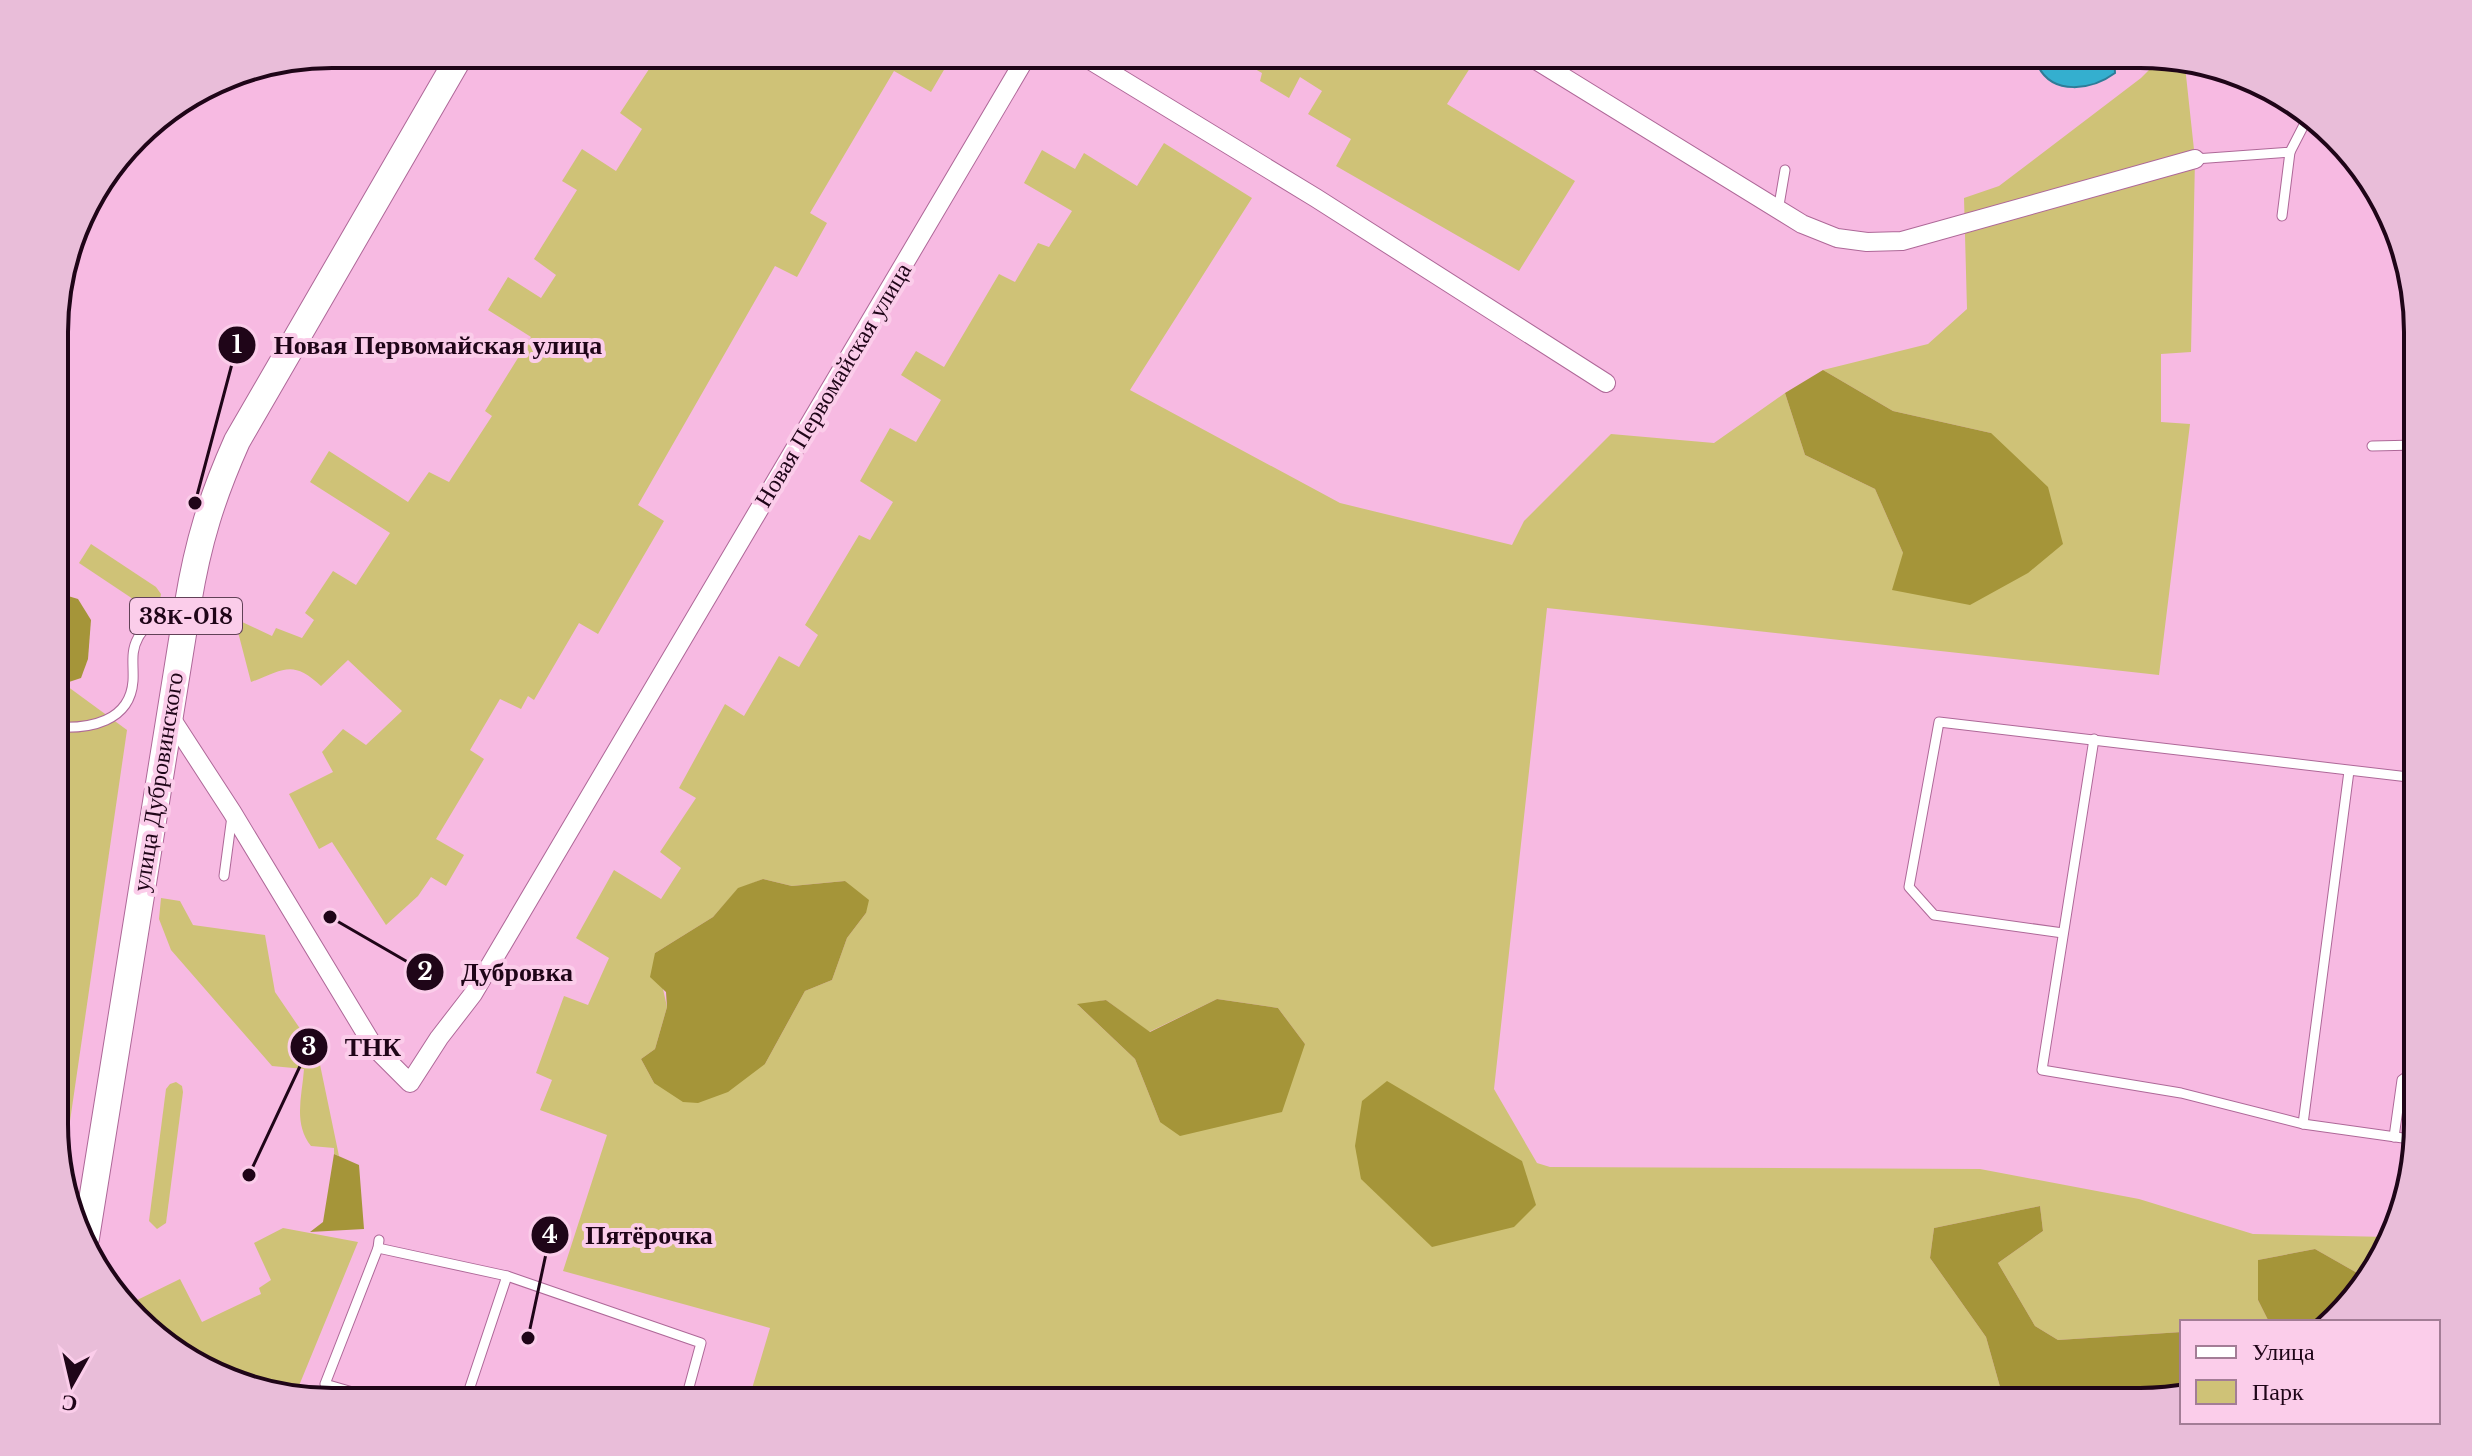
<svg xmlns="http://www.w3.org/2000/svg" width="2472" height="1456" viewBox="0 0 2472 1456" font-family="'Libre Baskerville',serif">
  <rect width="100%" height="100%" fill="#f7bae2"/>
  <g fill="#cfc277" fill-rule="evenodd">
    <path d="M 659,54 L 933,54 L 948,63 L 931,92 L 894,71 L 810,213 L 827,223 L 797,277 L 775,266 L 638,505 L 664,521 L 598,634 L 579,623 L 534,700 L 528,696 L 521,709 L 500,699 L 470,750 L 484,759 L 436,839 L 464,855 L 446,886 L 431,877 L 418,896 L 386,925 L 332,842 L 319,849 L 289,794 L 333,772 L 322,752 L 343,729 L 366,745 L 402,711 L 348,660 L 321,686 C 292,659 284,670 251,682 L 238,632 L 240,621 L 272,636 L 276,628 L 302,638 L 314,620 L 305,613 L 333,571 L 356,585 L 390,533 L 310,482 L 329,451 L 408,502 L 429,472 L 449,482 L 492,416 L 485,411 L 531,337 L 488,310 L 508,277 L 541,298 L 556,275 L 534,259 L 577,190 L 562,181 L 582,149 L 616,171 L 642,129 L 620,113 Z"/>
    <path d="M 1245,54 L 1427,54 L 1436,59 L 1440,54 L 1479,54 L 1447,104 L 1575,181 L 1519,271 L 1336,166 L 1351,139 L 1308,114 L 1322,91 L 1300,77 L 1289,98 L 1260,81 L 1262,73 L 1241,61 Z"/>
    <path d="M 2160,59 L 2185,66 L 2195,159 L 2191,352 L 2161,354 L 2161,422 L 2190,424 L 2159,675 L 1547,608 L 1494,1089 L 1537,1163 L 1550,1167 L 1980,1169 L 2139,1199 L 2253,1234 L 2388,1237 L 2381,1263 L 2366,1278 L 2315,1249 L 2258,1260 L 2258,1300 L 2269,1322 L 2182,1322 L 2182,1332 L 2058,1340 L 2035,1326 L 1998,1263 L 2043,1231 L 2040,1206 L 1934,1228 L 1930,1258 L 1986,1337 L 2004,1401 L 748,1402 L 770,1328 L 563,1271 L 607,1135 L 540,1110 L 552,1080 L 536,1073 L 564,996 L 588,1005 L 609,958 L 576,938 L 614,870 L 661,899 L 681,868 L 660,852 L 696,798 L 679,788 L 725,704 L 744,716 L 779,656 L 799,667 L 818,635 L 805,625 L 859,535 L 870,540 L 893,502 L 860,481 L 890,428 L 916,442 L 941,400 L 901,375 L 916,351 L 944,367 L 999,274 L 1015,282 L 1038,243 L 1049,247 L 1072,211 L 1024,183 L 1042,150 L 1075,169 L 1084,153 L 1137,186 L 1164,143 L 1252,198 L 1130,390 L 1340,503 L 1512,545 L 1524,521 L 1611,434 L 1714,443 L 1785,393 L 1805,455 L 1875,489 L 1903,553 L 1991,433 L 1893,411 L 1823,370 L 1928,344 L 1967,309 L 1964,198 L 1999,186 L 2141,78 ZM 763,879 L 792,886 L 845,881 L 866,913 L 847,938 L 832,980 L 805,991 L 765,1064 L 654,1083 L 641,1059 L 655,1049 L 667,1007 L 655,953 L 713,917 L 738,889 ZM 1217,999 L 1278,1008 L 1305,1044 L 1160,1122 L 1135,1059 L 1078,1005 L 1106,1000 L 1149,1032 Z"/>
    <path d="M 91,544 L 156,587 L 161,594 L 157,615 L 79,563 Z"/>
    <path d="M 56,678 L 127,730 L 62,1176 L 56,1160 Z"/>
    <path d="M 161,898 L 180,901 L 193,925 L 265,935 L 275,992 L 318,1055 L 339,1156 L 334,1154 L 334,1148 L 311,1146 C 293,1123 302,1097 304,1069 L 272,1066 L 171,950 L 159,919 Z"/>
    <path d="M 176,1082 L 182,1086 L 183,1092 L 166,1223 L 157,1229 L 149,1221 L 166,1089 L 170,1084 Z"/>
    <path d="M 283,1228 L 358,1242 L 296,1393 L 193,1365 L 129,1304 L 180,1279 L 202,1322 L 261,1294 L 259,1288 L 271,1280 L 254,1243 Z"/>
  </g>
  <g fill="#a59539">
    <path d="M 1769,54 L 1888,54 L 1852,62 L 1789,64 Z"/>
    <path d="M 1823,370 L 1893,411 L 1991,433 L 2048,487 L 2063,544 L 2028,573 L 1970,605 L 1892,590 L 1903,553 L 1875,489 L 1805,455 L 1785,393 Z"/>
    <path d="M 58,593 L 78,599 L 91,620 L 88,659 L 81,678 L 63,684 L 56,678 Z"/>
    <path d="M 763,879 L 792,886 L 845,881 L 869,900 L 866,913 L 847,938 L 832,980 L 805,991 L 765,1064 L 728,1092 L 698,1103 L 683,1102 L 654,1083 L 641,1059 L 655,1049 L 667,1007 L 666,992 L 650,977 L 655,953 L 713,917 L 738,888 Z"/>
    <path d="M 1217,999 L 1278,1008 L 1305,1044 L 1282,1112 L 1180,1136 L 1160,1122 L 1135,1059 L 1077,1004 L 1106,1000 L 1150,1032 Z"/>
    <path d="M 1387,1081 L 1522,1161 L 1536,1205 L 1514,1227 L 1432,1247 L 1361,1179 L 1355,1146 L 1362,1101 Z"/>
    <path d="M 334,1154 L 359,1165 L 364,1229 L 310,1232 L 323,1222 Z"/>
    <path d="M 2040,1206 L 2043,1231 L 1998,1263 L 2035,1326 L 2058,1340 L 2182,1332 L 2182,1394 L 2158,1401 L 2004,1401 L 1986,1337 L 1930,1258 L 1934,1228 Z"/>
    <path d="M 2315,1249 L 2366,1278 L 2322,1322 L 2269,1322 L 2258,1300 L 2258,1260 Z"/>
  </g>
  <path fill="#34afcf" stroke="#2e7c98" stroke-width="2" d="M 2042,54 L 2114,54 L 2115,73 C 2092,90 2053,96 2038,66 Z"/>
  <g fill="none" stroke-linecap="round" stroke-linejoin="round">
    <g stroke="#ae6898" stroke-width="11">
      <g id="service">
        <path d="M 2195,159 L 2290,152 L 2307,119"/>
        <path d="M 1778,211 L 1785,170"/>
        <path d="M 2282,216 L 2290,152"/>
        <path d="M 2372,446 L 2417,445"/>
        <path d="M 56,727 C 89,729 130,722 133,681 C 134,666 130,652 138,638 C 141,631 149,625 154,619"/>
        <path d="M 2094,739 L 2042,1070 L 2181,1093 L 2303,1124 L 2417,1140"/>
        <path d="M 224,876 L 232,816"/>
        <path d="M 2063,933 L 1934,915 L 1909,887 L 1939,722 L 2417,778"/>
        <path d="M 2303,1124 L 2349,771"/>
        <path d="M 2394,1137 L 2402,1080 L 2417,1069"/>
        <path d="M 379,1240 L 378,1248 L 325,1384 L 387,1402"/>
        <path d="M 378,1248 L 507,1276 L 465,1402"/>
        <path d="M 507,1276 L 701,1343 L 685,1402"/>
      </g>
    </g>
    <g stroke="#ae6898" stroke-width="20">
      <g id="minor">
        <path d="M 1080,54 L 1316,198 L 1606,383"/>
        <path d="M 1526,54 L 1802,224 L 1837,238 L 1867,242 L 1902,241 L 2195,159"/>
        <path d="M 169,715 L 232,812 L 374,1047 L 410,1083 L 439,1038 L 473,994 L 1028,54"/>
      </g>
    </g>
    <g stroke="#ae6898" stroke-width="28">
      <path id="primary" d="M 86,1238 L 188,603 C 198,542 212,497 237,441 L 461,54"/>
    </g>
    <use href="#service" stroke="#fff" stroke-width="9"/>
    <use href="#minor" stroke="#fff" stroke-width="18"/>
    <use href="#primary" stroke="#fff" stroke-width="26"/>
  </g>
  <g text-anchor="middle" stroke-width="8" stroke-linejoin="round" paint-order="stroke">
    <rect fill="#fbcdea" stroke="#614157" stroke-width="2" x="130" y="598" width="112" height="36" rx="6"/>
    <g font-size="22" font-weight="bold" fill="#1f0518">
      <text x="186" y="624">38К-018</text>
    </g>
    <g font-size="24" fill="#1f0518" stroke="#fbcdea">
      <text transform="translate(833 385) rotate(-59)" y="8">Новая Первомайская улица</text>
      <text transform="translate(158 782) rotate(-81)" y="8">улица Дубровинского</text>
    </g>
  </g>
  <path d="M0 0H2472V1456H0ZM332 68H2140A264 264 0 0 1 2404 332V1124A264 264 0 0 1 2140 1388H332A264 264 0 0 1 68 1124V332A264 264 0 0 1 332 68Z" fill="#e9bdd9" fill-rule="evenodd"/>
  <path fill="none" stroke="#1f0518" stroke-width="4" d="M332 68H2140A264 264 0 0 1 2404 332V1124A264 264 0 0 1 2140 1388H332A264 264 0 0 1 68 1124V332A264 264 0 0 1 332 68Z"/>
  <path fill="none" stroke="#1f0518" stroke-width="3" d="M195 503L237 345M330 917L425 972M249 1175L309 1047M528 1338L550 1235"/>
  <g fill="#1f0518" stroke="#fbcdea" stroke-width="3">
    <circle cx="195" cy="503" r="8"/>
    <circle cx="330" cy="917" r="8"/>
    <circle cx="249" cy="1175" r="8"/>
    <circle cx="528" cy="1338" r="8"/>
    <circle cx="237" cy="345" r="20"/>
    <circle cx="425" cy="972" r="20"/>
    <circle cx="309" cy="1047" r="20"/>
    <circle cx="550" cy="1235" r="20"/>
  </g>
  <g font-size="24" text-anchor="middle" font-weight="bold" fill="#fff">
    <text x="237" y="353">1</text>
    <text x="425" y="980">2</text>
    <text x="309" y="1055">3</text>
    <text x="550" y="1243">4</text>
  </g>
  <g font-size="26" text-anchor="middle" font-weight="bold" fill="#1f0518" stroke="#fbcdea" stroke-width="8" stroke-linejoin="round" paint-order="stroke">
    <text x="438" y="354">Новая Первомайская улица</text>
    <text x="517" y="981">Дубровка</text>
    <text x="373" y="1056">ТНК</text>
    <text x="649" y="1244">Пятёрочка</text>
  </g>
  <rect x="2180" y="1320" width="260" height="104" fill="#fbcdea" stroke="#a37d96" stroke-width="2"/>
  <rect x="2196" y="1346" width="40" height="12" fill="#ffffff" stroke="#a37d96" stroke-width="2"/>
  <text x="2252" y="1360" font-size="24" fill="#1f0518">Улица</text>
  <rect x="2196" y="1380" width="40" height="24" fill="#cfc277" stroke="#a37d96" stroke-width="2"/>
  <text x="2252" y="1400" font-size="24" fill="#1f0518">Парк</text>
  <g transform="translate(72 1384) rotate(188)" stroke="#fbcdea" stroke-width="6" paint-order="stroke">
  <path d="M0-6L14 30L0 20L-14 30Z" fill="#1f0518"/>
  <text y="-12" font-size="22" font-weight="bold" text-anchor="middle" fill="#1f0518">С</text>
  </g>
</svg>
